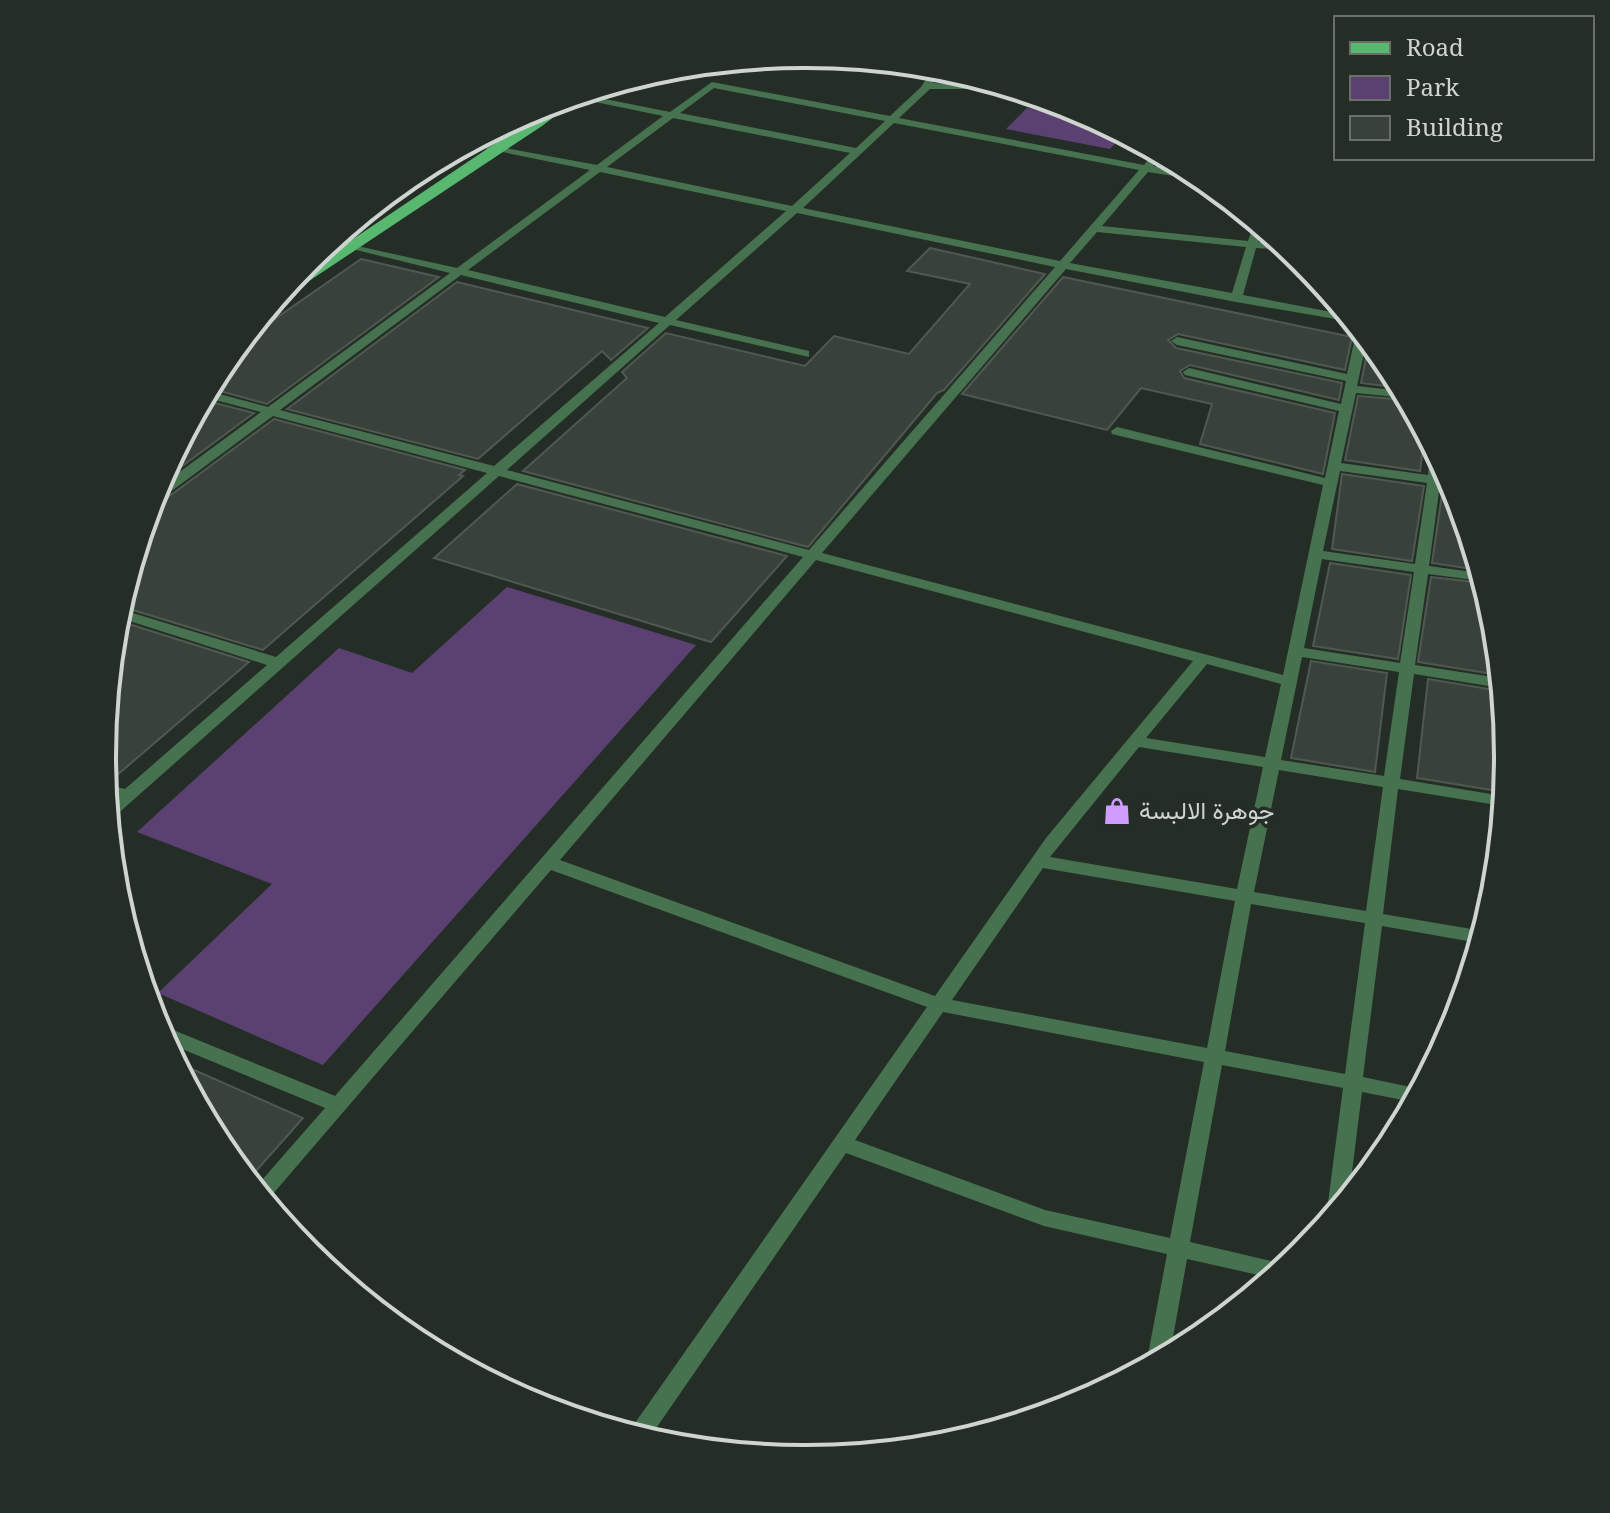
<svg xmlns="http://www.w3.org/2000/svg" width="1610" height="1513" viewBox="0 0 1610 1513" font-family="'Noto Serif',Vazirmatn,serif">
  <rect width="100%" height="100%" fill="#252e26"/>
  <g fill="#5b4172">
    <path d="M 1027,108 L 1102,122 L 1124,134 L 1110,149 L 1006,129 Z"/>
    <path d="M 507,587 L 696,645 L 323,1065 L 158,993 L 272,884 L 137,832 L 339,648 L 412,673 Z"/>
  </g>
  <g fill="#39423a" stroke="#4f5951" stroke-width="2">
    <path d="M 930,248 L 1045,274 L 944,390 L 937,393 L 808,547 L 523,471 L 627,378 L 622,372 L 666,333 L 805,366 L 834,336 L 909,354 L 970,284 L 907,271 Z"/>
    <path d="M 361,259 L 439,277 L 267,404 L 209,388 L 239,344 Z"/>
    <path d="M 1063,277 L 1352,337 L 1345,370 L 1178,334 L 1168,340 L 1176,348 L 1342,383 L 1339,400 L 1190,365 L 1180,371 L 1184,378 L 1335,413 L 1323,474 L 1200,444 L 1212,404 L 1141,388 L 1107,430 L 962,394 Z"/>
    <path d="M 457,282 L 648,328 L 611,360 L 602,351 L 478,459 L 287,409 Z"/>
    <path d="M 1369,342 L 1389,367 L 1401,388 L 1361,383 Z"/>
    <path d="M 1358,396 L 1407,400 L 1425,433 L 1420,471 L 1345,460 Z"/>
    <path d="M 203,400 L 254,413 L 158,484 Z"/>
    <path d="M 274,419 L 465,470 L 459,475 L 463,476 L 263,650 L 120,606 L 151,505 L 160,503 Z"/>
    <path d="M 1342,474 L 1424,486 L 1412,561 L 1332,549 Z"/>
    <path d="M 517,484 L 787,556 L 711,642 L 434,558 Z"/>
    <path d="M 1443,487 L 1454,489 L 1479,570 L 1432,563 Z"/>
    <path d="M 1330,563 L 1411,575 L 1398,659 L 1313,646 Z"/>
    <path d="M 1431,577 L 1483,583 L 1494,620 L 1499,675 L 1418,662 Z"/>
    <path d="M 116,620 L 249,662 L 109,782 L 105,781 L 102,756 Z"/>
    <path d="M 1311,661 L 1387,673 L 1375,772 L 1291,758 Z"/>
    <path d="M 1428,679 L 1501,691 L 1508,757 L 1504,792 L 1417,778 Z"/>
    <path d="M 176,1062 L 303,1118 L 248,1180 L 221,1146 Z"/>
  </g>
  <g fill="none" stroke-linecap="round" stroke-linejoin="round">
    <path fill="#46724f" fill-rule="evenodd" d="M 934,67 L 942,68 L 933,83 L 999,85 L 1014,89 L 930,89 L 899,118 L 1144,165 L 1155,151 L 1163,155 L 1153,166 L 1199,175 L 1206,181 L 1148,172 L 1102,226 L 1248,241 L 1255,221 L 1262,228 L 1258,242 L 1283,244 L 1290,250 L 1256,248 L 1243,295 L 1347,315 L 1353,322 L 1236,302 L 1066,269 L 822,553 L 1283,675 L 1323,485 L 1112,434 L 1111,431 L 1117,427 L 1325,478 L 1339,411 L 1185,375 L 1183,372 L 1189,368 L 1341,404 L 1346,381 L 1177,345 L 1171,341 L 1177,337 L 1347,374 L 1356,333 L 1359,330 L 1367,339 L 1357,386 L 1402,391 L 1406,398 L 1356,393 L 1341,463 L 1428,475 L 1430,456 L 1435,453 L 1442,466 L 1441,477 L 1449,478 L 1453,486 L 1440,484 L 1429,566 L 1480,573 L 1482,581 L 1428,574 L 1415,665 L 1500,678 L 1501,688 L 1414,674 L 1400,779 L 1503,796 L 1503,806 L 1398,789 L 1383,914 L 1483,931 L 1479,943 L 1382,926 L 1363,1077 L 1420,1089 L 1413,1102 L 1362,1092 L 1349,1196 L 1332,1217 L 1327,1210 L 1343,1088 L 1222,1065 L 1190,1242 L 1288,1265 L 1272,1278 L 1187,1259 L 1170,1354 L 1150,1365 L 1147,1360 L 1167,1254 L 1044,1226 L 846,1153 L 648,1440 L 628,1433 L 927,1007 L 551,870 L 266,1202 L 255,1188 L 325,1108 L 165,1042 L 156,1026 L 166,1027 L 335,1096 L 803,557 L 499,476 L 114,817 L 109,818 L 107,805 L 115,798 L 106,795 L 105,784 L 125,789 L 267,665 L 117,617 L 119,609 L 123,610 L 276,657 L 487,473 L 273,416 L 158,501 L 152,502 L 155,490 L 261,412 L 204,397 L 208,391 L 268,407 L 450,273 L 348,248 L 348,244 L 457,268 L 590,170 L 483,148 L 478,145 L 479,143 L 597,165 L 663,116 L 571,97 L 580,94 L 670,112 L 712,82 L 890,116 L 921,87 ZM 714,88 L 885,121 L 856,148 L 680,113 ZM 673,118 L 850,153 L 792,206 L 607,167 ZM 894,123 L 1139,170 L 1060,261 L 803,208 ZM 600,172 L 786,211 L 665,317 L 468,270 ZM 797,213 L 1055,267 L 809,550 L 507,470 L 670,325 L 809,357 L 809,351 L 676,320 ZM 1097,232 L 1246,247 L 1232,293 L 1070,263 ZM 461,275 L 659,323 L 494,466 L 280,410 ZM 1340,471 L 1427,483 L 1415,564 L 1323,551 ZM 1322,559 L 1414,572 L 1400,663 L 1304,648 ZM 816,560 L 1193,661 L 1046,838 L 935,996 L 560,860 ZM 1302,657 L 1399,672 L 1384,776 L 1281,760 ZM 1207,664 L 1281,684 L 1265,757 L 1146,738 ZM 1139,747 L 1263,767 L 1237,889 L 1050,857 ZM 1279,770 L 1383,787 L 1366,911 L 1254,892 ZM 1043,868 L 1235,901 L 1207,1048 L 952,1000 ZM 1251,904 L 1365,923 L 1345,1074 L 1225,1051 ZM 943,1012 L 1204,1062 L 1170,1238 L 1045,1210 L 855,1140 Z"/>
    <path fill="#58b870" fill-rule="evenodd" d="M 577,95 L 576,100 L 542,126 L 285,297 L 277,298 L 292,280 L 560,100 Z"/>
  </g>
  <defs>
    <g id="shop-bare" transform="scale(2.16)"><path d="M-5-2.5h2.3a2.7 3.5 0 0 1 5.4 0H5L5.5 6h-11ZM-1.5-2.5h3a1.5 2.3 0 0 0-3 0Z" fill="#d09dff" stroke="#252e26" stroke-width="2.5" paint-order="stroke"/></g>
  </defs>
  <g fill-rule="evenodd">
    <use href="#shop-bare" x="1117" y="811"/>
  </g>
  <g text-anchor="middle" stroke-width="7" stroke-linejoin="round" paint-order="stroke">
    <g font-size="24" fill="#ced4cf" stroke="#252e26" text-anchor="start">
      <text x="1139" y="819">جوهرة الالبسة</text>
    </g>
  </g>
  <path d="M0 0H1610V1513H0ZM804 68H806A688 688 0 0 1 1494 756V757A688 688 0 0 1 806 1445H804A688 688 0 0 1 116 757V756A688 688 0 0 1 804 68Z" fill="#252e26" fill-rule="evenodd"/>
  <path fill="none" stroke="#ced4cf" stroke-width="4" d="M804 68H806A688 688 0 0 1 1494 756V757A688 688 0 0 1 806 1445H804A688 688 0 0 1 116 757V756A688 688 0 0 1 804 68Z"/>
  <rect x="1334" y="16" width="260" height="144" fill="#252e26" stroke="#69706a" stroke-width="2"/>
  <rect x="1350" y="42" width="40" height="12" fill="#58b870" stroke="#69706a" stroke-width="2"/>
  <text x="1406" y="56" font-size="24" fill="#ced4cf">Road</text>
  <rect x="1350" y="76" width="40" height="24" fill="#5b4172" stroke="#69706a" stroke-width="2"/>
  <text x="1406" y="96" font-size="24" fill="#ced4cf">Park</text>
  <rect x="1350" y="116" width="40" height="24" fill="#39423a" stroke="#69706a" stroke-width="2"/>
  <text x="1406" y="136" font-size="24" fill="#ced4cf">Building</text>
</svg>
